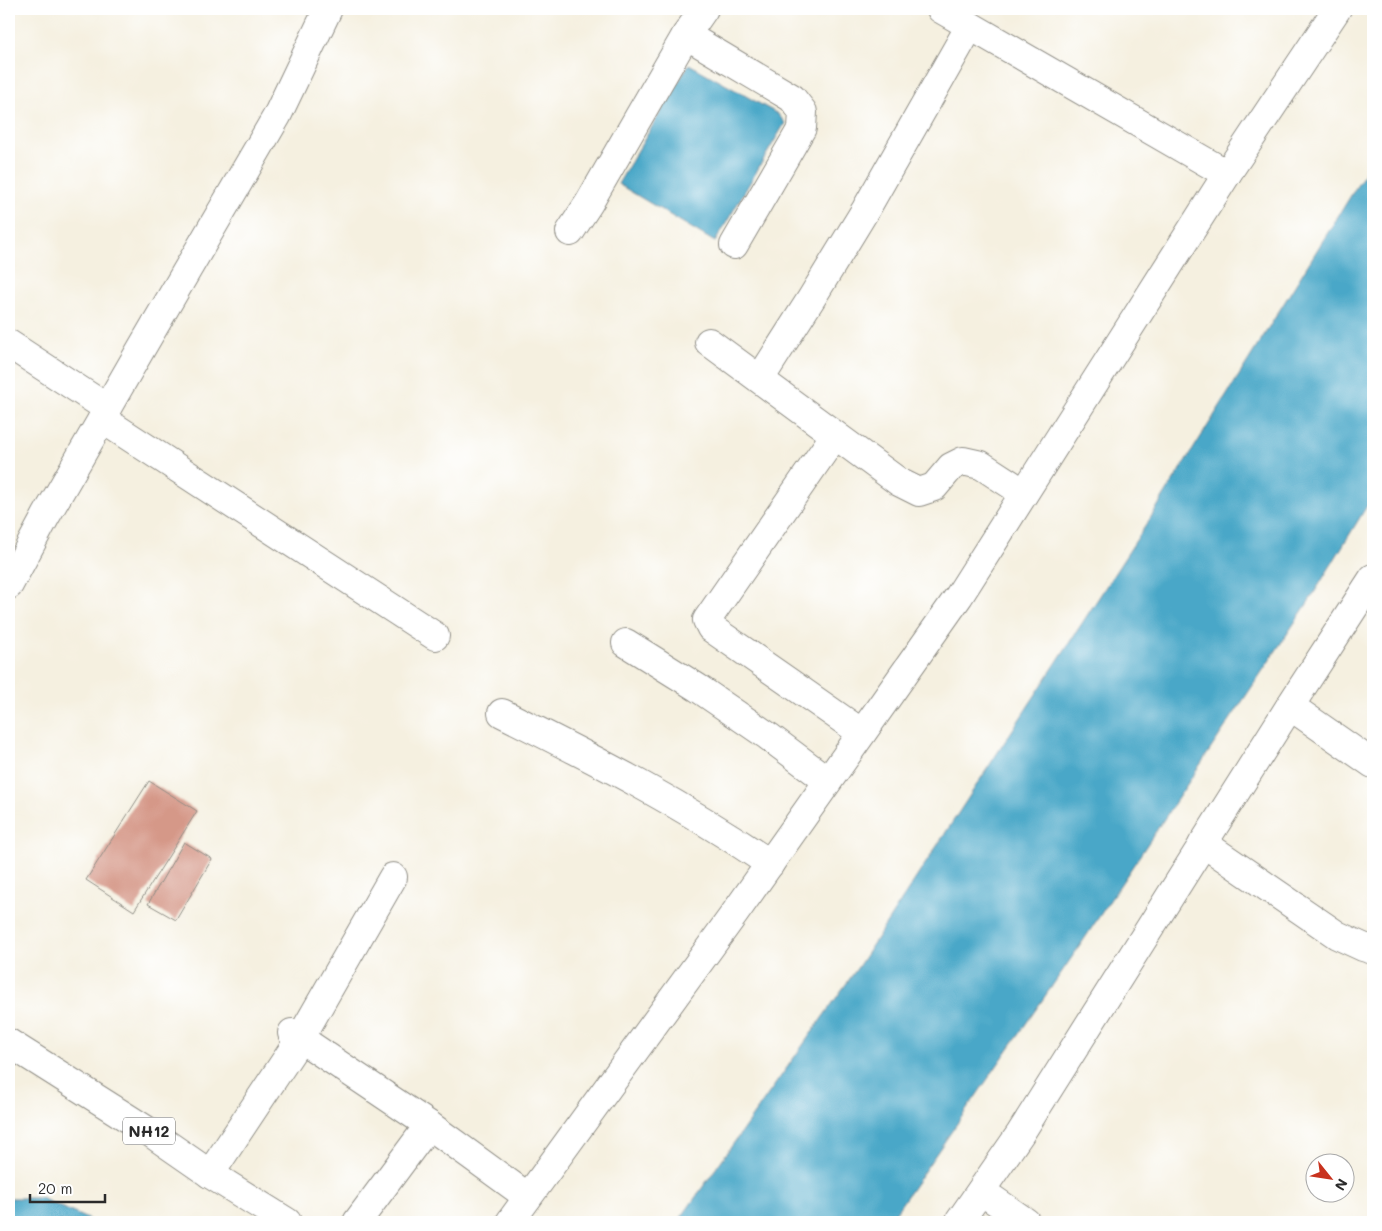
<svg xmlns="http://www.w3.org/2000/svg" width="1382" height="1231" viewBox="0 0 1382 1231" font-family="Mali,sans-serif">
  <rect width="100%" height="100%" fill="#fff"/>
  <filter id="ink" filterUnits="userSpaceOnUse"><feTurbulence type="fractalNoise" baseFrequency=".02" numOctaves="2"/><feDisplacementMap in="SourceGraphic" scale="10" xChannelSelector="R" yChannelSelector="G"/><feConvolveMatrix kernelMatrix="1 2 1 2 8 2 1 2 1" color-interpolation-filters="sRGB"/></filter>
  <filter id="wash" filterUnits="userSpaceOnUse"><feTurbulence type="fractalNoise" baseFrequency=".0096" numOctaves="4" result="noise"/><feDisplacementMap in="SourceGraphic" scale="20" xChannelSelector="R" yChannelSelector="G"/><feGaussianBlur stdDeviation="1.12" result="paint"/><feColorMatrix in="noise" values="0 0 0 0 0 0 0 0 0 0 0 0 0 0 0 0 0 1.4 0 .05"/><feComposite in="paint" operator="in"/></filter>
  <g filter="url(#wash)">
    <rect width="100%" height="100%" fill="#f5f0e0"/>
    <g fill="#4aa7c8" stroke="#3a697a">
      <path d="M 689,64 L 778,114 L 785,123 L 715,242 L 618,184 Z"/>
      <path d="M 1373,160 L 1373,496 L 1311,598 L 1079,947 L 889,1222 L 678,1222 L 858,967 L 1146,525 Z"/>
      <path d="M 9,1198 L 41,1198 L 94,1222 L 9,1222 Z"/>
    </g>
    <g id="blocks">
      <g fill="#d59888">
        <path d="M 149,781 L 197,811 L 134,911 L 86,880 Z"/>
        <path d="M 184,842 L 212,859 L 176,920 L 148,904 Z"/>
      </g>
    </g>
  </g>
  <g filter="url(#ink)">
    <use href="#blocks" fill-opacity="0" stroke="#908e86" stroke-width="1"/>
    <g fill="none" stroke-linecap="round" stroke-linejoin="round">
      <g stroke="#908e86" stroke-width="30">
        <g id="street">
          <path d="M 941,9 L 1227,174"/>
          <path d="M 686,35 L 792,98 L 803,112 L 802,128 L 734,245"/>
          <path d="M 570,232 L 589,203 L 686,35 L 704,9"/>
          <path d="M 709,342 L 899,482 L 919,492 L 934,487 L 951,467 L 963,461 L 981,465 L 1024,493"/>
          <path d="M 9,344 L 107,408"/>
          <path d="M 760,379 L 811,299 L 866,209 L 970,26"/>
          <path d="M 102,419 L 435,636"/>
          <path d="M 835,435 L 707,620 L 711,628 L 862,733"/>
          <path d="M 9,585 L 46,516 L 102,419 L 107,408 L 141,349 L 277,116 L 328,9"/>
          <path d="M 626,643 L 698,688 L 768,736 L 828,781"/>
          <path d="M 1290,706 L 1373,764"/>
          <path d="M 502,713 C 594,759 685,805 770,864"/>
          <path d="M 1203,843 L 1337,935 L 1363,947 L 1373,950"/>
          <path d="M 292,1033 L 429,1125 L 528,1197"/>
          <path d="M 210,1174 L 300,1039 L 393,877"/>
          <path d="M 981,1191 L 1026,1222"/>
          <path d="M 357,1222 L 429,1125"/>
          <path d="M 510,1222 L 735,913 L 959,596 L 1227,174 L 1337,9"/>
          <path d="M 959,1222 L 1020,1134 L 1290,706 L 1373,578"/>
        </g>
      </g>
      <g stroke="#908e86" stroke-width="30">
        <path id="highway" d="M 9,1043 L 148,1131 L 210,1174 L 287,1222"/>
      </g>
      <use href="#street" stroke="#fff" stroke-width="28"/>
      <use href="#highway" stroke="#fff" stroke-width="28"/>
    </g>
  </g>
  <g text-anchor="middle" stroke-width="4.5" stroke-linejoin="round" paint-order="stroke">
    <rect fill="#fff" stroke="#6b6b6b" stroke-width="1" x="123" y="1117.5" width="52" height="27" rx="4"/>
    <g font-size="16" font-weight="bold" fill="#2b2b2b">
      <text x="149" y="1137">NH12</text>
    </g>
  </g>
  <rect width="1382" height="1231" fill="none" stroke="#fff" stroke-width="30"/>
  <g transform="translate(1330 1178) rotate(120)"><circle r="24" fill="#ffffff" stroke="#aaaaaa"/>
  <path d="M0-4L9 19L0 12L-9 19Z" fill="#c8321e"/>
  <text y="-8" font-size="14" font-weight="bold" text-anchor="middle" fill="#2b2b2b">N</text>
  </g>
  <path d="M30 1194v8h75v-8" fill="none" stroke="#2b2b2b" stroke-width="2.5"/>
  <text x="38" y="1194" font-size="15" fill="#2b2b2b" stroke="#ffffff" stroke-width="4" paint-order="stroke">20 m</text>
</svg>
